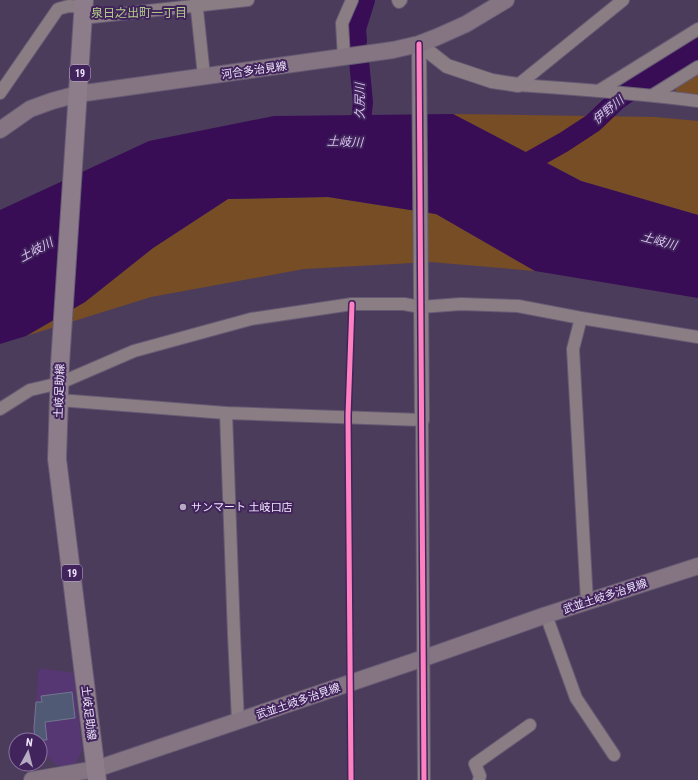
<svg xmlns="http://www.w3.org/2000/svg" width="698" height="780" viewBox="0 0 698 780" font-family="'Roboto Condensed','Noto Sans JP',sans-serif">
  <rect width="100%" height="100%" fill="#4c3c5c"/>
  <path fill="#563773" d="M 39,668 L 73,673 L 82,750 L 74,767 L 62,769 L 40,751 L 40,740 L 32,740 Z"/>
  <g fill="#764d25">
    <path d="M 698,71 L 698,96 L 675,93 L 677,85 Z"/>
    <path d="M 453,114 L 655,117 L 698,121 L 698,215 L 581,181 Z"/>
    <path d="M 328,197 L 436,214 L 535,271 L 430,262 L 304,269 L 151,297 L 26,336 L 85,302 L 153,248 L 228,199 Z"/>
  </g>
  <path fill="#380d56" d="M 453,114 L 581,181 L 698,215 L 698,298 L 535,271 L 436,214 L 328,197 L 228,199 L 153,248 L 85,302 L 26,336 L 0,344 L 0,210 L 149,141 L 274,116 Z"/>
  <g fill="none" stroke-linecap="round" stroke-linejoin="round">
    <g stroke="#380d56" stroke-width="20">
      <path d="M 357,41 L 356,29 L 365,0"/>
      <path d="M 359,141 L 363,102 L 359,61"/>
      <path d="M 516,169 L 564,142 L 593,123 L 617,100 L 642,83 L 698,48"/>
    </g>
  </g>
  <path fill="#515a74" stroke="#737790" d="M 72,692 L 75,718 L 45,722 L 47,740 L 35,740 L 34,728 L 36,702 L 42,702 L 41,696 Z"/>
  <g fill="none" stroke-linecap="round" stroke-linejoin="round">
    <g stroke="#665a73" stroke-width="14">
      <g id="minor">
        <path d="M 196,0 L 204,76"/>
        <path d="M 398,0 L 399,2 L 401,0"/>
        <path d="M 83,18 L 248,0"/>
        <path d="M 344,58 L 342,23 L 352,0"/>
        <path d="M 518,85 C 578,89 638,93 698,101"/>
        <path d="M 518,85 L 623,0"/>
        <path d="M 600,90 L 698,29"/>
        <path d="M 0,93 L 58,9 L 69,6 L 84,7"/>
        <path d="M 653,95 L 698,67"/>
        <path d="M 581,318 L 573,349 L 587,602"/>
        <path d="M 59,400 L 226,413 L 422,420 L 424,780"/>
        <path d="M 0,409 L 30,390 L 60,383 L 134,351 L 251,319 L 352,304 L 404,304 L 421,307 L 461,304 L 518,306 L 581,318 L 698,337"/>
        <path d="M 226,413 L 234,635 L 238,721"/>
        <path d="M 546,615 L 576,698 L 614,755"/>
        <path d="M 479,780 L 480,776 L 475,764 L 530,725"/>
      </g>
    </g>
    <g stroke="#665a73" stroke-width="16">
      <g id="tertiary">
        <path d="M 419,44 L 422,420"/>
        <path d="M 419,44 L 447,66 L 492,81 L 518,85"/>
      </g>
    </g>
    <g stroke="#665a73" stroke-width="18">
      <g id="secondary">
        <path d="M 0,130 L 30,109 L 52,101 L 78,94 L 393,50 L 419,44 L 437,37 L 466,24 L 506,0"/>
        <path d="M 32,780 L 96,769 L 424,658 L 546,615 L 698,566"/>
      </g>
    </g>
    <g stroke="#665a73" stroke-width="20">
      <path id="primary" d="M 84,0 L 60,364 L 57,459 L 97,780"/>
    </g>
    <use href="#minor" stroke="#8a7d84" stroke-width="12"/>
    <use href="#tertiary" stroke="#8a7d84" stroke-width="14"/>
    <use href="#secondary" stroke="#857583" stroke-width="16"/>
    <use href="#primary" stroke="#8d7d8b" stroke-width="18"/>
    <g stroke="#42245d" stroke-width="8">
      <g id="cycleway">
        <path d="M 419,44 L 424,780"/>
        <path d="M 351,780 L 348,416 L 352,304"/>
      </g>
    </g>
    <use href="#cycleway" stroke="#ff80c0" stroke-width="5"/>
  </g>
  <circle fill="#b7aac3" stroke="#42245d" stroke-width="1.5" cx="183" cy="507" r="4"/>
  <g text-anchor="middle" stroke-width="4" stroke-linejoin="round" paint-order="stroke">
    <g fill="#42245d" stroke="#bcaccc" stroke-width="1">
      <rect x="70" y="65" width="20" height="16" rx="3"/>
      <rect x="62" y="565" width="20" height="16" rx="3"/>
    </g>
    <g font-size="10" font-weight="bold" fill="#f0e6fb">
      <text x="80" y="77">19</text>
      <text x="72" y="577">19</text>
    </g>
    <g font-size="11" fill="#f0e6fb" stroke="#42245d">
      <text transform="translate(254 70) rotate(-8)" y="4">河合多治見線</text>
      <text transform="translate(59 391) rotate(-88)" y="4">土岐足助線</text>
      <text transform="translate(605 596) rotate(-18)" y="4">武並土岐多治見線</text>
      <text transform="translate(298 701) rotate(-19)" y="4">武並土岐多治見線</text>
      <text transform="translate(89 713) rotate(83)" y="4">土岐足助線</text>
    </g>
    <g font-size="11" fill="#f0e6fb" stroke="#42245d" text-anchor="start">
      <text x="191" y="511">サンマート 土岐口店</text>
    </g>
    <g font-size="12" fill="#b2ce86" stroke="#42245d">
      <text x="139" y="17">泉日之出町一丁目</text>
    </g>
    <g font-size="12" font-style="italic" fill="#d8c4ef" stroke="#42245d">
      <text transform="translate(360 101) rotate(-90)" y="4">久尻川</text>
      <text transform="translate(608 110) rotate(-40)" y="4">伊野川</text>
      <text transform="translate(345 142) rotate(2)" y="4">土岐川</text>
      <text transform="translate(659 241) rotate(15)" y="4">土岐川</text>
      <text transform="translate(36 250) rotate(-28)" y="4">土岐川</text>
    </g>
  </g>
  <g transform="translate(28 752) rotate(7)"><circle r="19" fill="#42245d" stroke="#88729c"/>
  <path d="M0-3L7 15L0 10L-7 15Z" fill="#b7aac3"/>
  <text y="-6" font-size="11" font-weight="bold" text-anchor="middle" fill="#f0e6fb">N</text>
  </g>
</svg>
